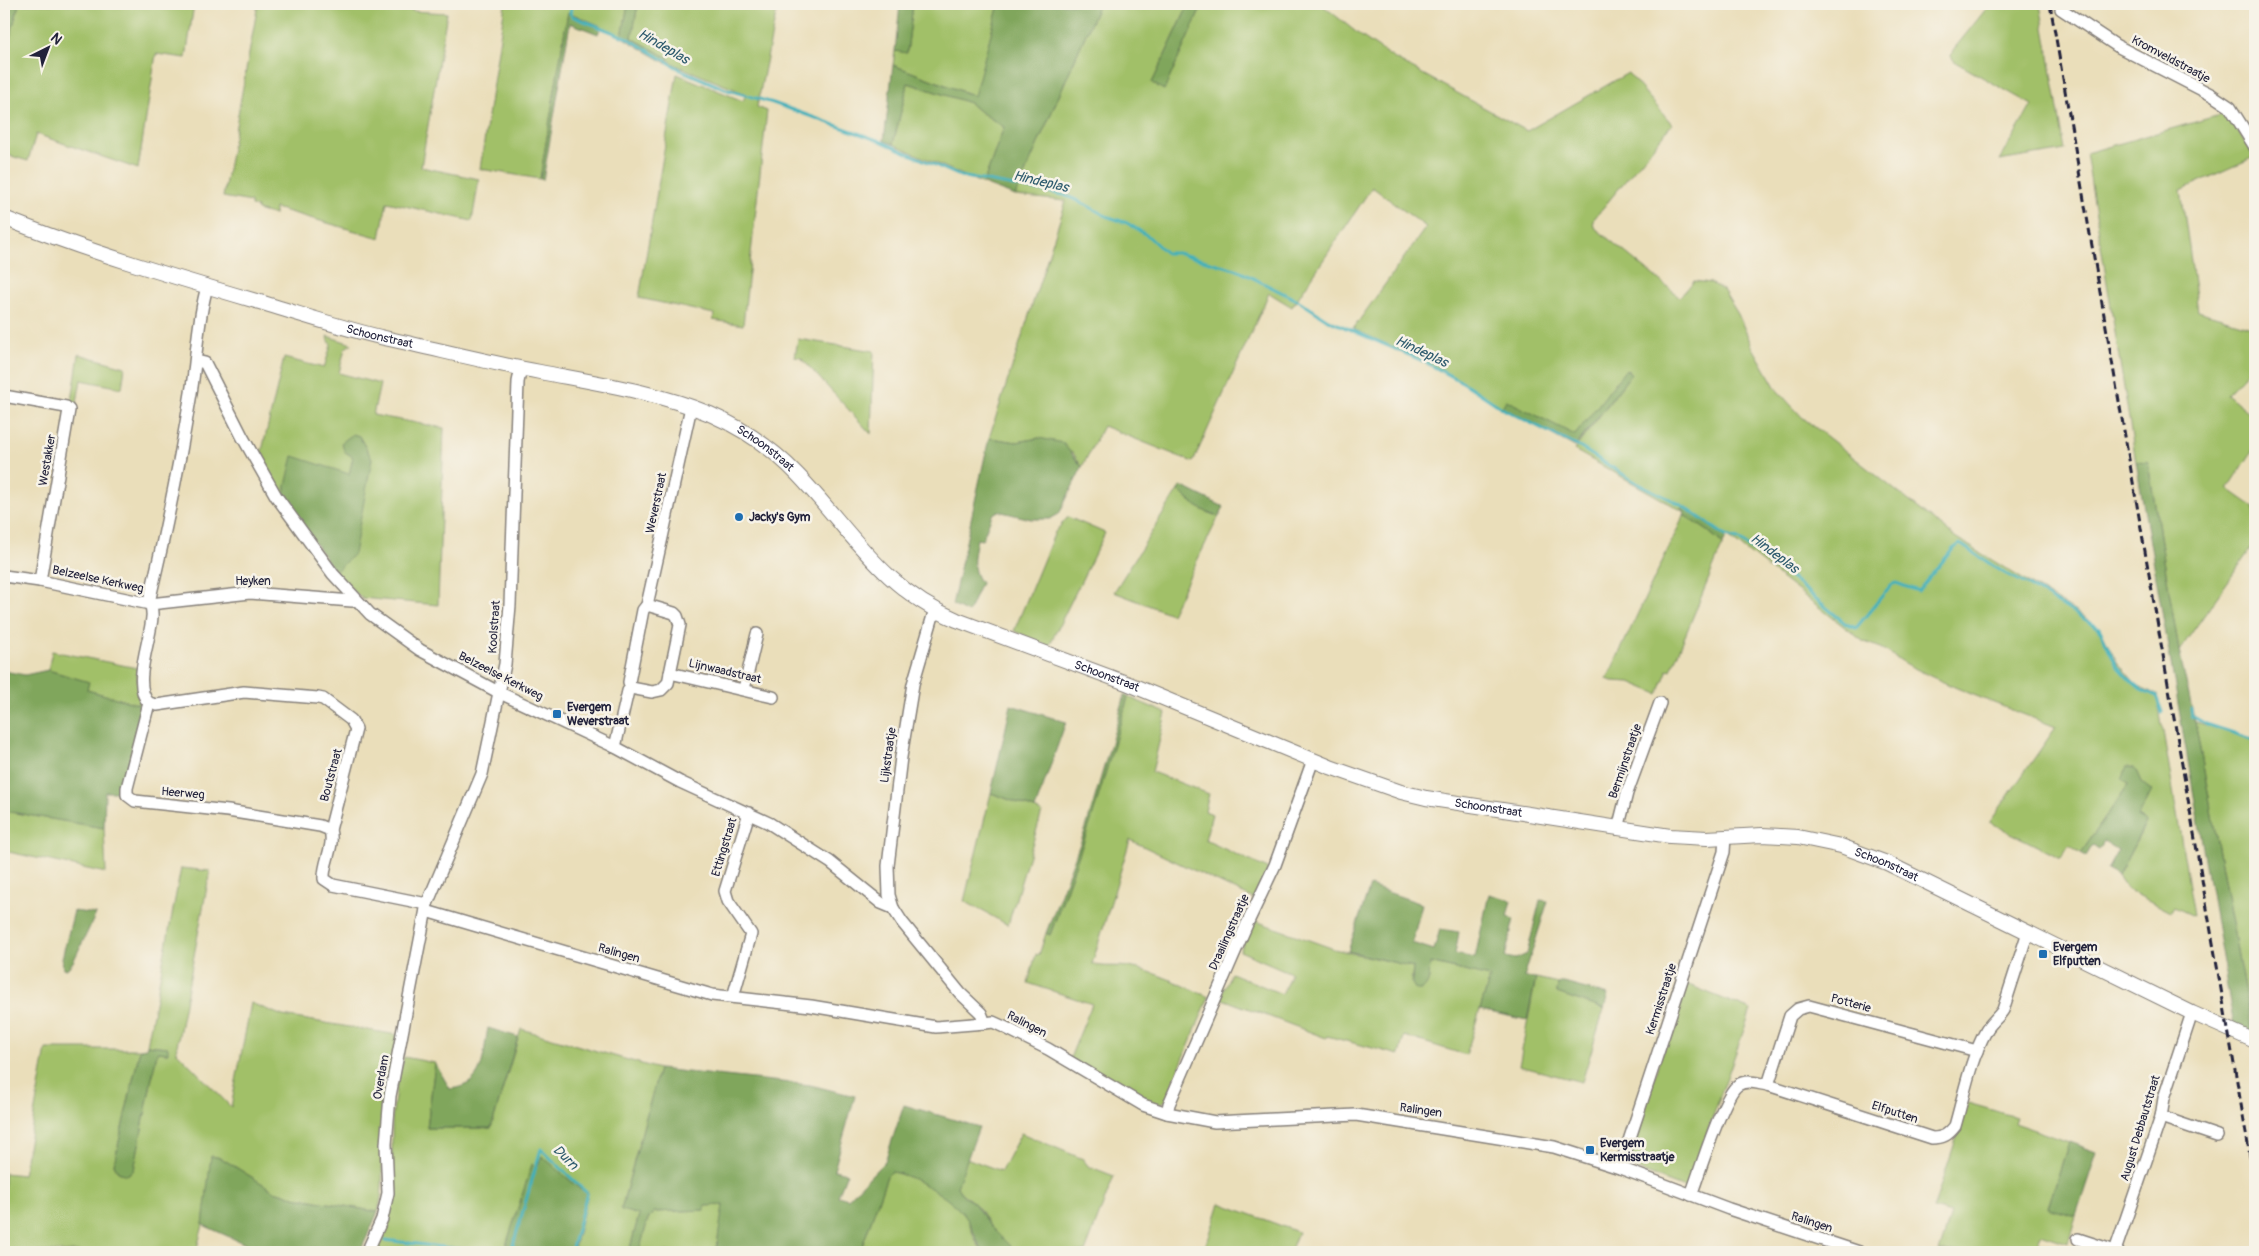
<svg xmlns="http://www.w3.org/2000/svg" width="2259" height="1256" viewBox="0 0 2259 1256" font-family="Pangolin,sans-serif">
  <rect width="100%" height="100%" fill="#f7f3e8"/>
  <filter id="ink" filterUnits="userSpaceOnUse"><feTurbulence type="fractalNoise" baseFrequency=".02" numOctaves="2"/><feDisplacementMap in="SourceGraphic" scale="10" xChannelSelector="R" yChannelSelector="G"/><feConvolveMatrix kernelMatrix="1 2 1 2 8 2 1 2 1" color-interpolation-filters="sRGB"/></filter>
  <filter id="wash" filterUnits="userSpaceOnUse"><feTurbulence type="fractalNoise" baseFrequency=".0096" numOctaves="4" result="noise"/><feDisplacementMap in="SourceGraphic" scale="20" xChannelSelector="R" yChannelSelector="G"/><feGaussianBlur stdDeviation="1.12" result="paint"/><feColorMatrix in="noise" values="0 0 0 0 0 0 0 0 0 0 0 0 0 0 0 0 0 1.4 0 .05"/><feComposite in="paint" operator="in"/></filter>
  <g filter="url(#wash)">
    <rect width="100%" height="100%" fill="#eadeba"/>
    <g fill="#a1c068" stroke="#627152">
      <path d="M 19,4 L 194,4 L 186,58 L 156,54 L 138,169 L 36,134 L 28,161 L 4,154 L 4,59 Z"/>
      <path d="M 258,4 L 412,4 L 412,11 L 447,13 L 421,167 L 479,179 L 472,221 L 387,202 L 380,238 L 275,208 L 275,215 L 257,210 L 257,207 L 251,206 L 251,202 L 223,197 Z"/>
      <path d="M 505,4 L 628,4 L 622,37 L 568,12 L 540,179 L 480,169 Z"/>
      <path d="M 638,4 L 778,4 L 757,107 L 767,111 L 743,325 L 713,320 L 714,314 L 639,298 L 677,74 L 743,101 L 746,94 L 678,66 L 632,38 Z"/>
      <path d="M 913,4 L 999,4 L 975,96 L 893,65 L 895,51 L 907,52 Z"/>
      <path d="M 1099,4 L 1189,4 L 1152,83 L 1164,90 L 1203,4 L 1321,4 L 1361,36 L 1395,59 L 1527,131 L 1628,73 L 1672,124 L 1593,220 L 1594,227 L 1680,297 L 1694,281 L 1711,283 L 1723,290 L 1738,314 L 1752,346 L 1777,390 L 1802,417 L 1955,537 L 2090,621 L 2103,634 L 2117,662 L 2137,685 L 2157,695 L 2194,916 L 2174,907 L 2171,912 L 2128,890 L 2118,876 L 2146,823 L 2137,817 L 2152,791 L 2141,782 L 2134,768 L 2128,785 L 2081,853 L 2069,845 L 2061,858 L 1999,827 L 1990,822 L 2056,727 C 2008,708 1958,691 1912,667 C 1895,658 1882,646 1864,642 L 1727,536 L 1683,506 L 1681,510 L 1574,450 L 1631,374 L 1627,369 L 1575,436 L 1506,400 L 1502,408 L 1461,381 L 1422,360 L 1353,329 L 1426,227 L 1372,187 L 1292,307 L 1269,293 L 1193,462 L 1103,426 L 1082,467 L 1073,453 L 1039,438 L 1017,442 L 989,438 L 1066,201 L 1015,196 Z"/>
      <path d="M 1990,4 L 2040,4 L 2065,150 L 1999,161 L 2032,105 L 1955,62 L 1951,56 L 1953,50 Z"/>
      <path d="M 908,83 L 970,103 L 979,111 L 1004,127 L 983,184 L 893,144 Z"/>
      <path d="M 2227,113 L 2254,157 L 2181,190 L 2198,311 L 2255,328 L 2255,364 L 2227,394 L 2255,417 L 2255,447 L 2228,489 L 2255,508 L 2255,543 L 2179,651 L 2148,463 L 2136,462 L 2086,153 Z"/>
      <path d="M 327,336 L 352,344 L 345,348 L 339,373 L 380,384 L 373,415 L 444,428 L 438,605 L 361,598 L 335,572 L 372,459 L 359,436 L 349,475 L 283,498 L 260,459 L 284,358 L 324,368 L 331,345 Z"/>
      <path d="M 798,339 L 874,351 L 871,434 L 801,358 L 795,357 Z"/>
      <path d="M 79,354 L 125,367 L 122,388 L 81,380 L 76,407 L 70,405 L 72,401 Z"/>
      <path d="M 1178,490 C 1190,502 1203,513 1219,516 L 1171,614 L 1114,592 Z"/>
      <path d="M 1684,515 L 1708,531 L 1723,544 L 1671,670 L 1668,669 L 1658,694 L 1630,682 L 1612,681 L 1607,679 Z"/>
      <path d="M 1068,517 L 1105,533 L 1049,646 L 1014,631 L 1055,532 Z"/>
      <path d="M 52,651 L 137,668 L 138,696 L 141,705 L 87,690 L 88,682 L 48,670 Z"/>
      <path d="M 1128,697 L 1166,713 L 1152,772 L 1209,794 L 1205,811 L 1212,814 L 1205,840 L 1268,869 L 1254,899 L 1130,840 L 1092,964 C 1104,968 1116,965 1128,967 C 1156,971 1183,986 1209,997 L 1166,1100 L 1158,1106 L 1149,1103 L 1070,1058 L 1092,1004 L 1028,983 L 1036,954 L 1039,955 L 1046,933 L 1050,935 L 1091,821 Z"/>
      <path d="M 2195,722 L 2255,739 L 2255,1033 L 2252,1032 Z"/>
      <path d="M 991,793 L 1042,812 L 1008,925 L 964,901 Z"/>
      <path d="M 4,811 L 104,828 L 106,873 L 4,851 Z"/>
      <path d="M 181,868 L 210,871 L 176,1051 L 231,1107 L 251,1003 L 283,1016 L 398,1035 C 390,1072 383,1105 382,1143 C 381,1166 385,1189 378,1212 L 294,1197 L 274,1191 L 221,1158 L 212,1156 L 203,1225 L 196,1252 L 4,1252 L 4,1173 L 23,1175 L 46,1049 L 140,1049 L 114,1164 L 118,1172 L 127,1175 L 134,1170 L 157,1052 L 167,1053 L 167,1047 L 147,1045 Z"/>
      <path d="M 1253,920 L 1334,949 L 1414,967 L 1411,978 L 1429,979 L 1429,963 L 1490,977 L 1466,1055 L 1404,1036 L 1399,1055 L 1327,1036 L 1326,1038 L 1220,998 L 1231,973 L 1282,994 L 1291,973 L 1240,951 Z"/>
      <path d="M 1536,978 L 1558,983 L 1557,993 L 1604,1009 L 1582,1082 L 1519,1066 Z"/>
      <path d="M 1684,983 L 1751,1010 L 1687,1189 L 1628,1166 L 1628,1159 Z"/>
      <path d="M 521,1029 L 659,1069 L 621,1209 L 639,1215 L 629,1252 L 573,1252 L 588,1193 L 581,1190 L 542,1156 L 537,1167 L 532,1165 L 504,1252 L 438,1246 L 436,1252 L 373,1252 L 388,1224 L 392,1202 L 392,1119 L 396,1088 L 404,1057 L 435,1063 L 427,1128 L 491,1128 Z"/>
      <path d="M 1968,1103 L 2016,1117 L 2014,1123 L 2069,1142 L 2048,1207 L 2076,1216 L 2068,1243 L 2041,1234 L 2035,1252 L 1939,1252 L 1951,1214 L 1933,1209 Z"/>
      <path d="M 1021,1133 L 1083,1159 L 1088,1166 L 1114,1176 L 1085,1252 L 1012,1252 C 1007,1242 997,1235 990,1226 C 984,1218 981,1209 974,1203 C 967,1197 962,1195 957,1187 L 966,1158 L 1001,1171 Z"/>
      <path d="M 890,1172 C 912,1174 952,1198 965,1215 C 973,1226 973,1246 986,1252 L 860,1252 L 887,1176 Z"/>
      <path d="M 1220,1203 L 1298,1232 L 1290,1252 L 1204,1252 Z"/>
      <path d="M 724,1205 L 716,1252 L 639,1252 L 648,1219 L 654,1212 L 705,1210 L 704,1206 Z"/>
    </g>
    <g fill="#80a65c" stroke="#51644c">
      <path d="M 4,4 L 19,4 L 4,59 Z"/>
      <path d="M 628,4 L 638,4 L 632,38 L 669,58 L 666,63 L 622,37 Z"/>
      <path d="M 900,4 L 913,4 L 907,53 L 895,51 Z"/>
      <path d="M 999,4 L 1099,4 L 1015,196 L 983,184 L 1004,127 L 979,111 L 970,103 L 908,83 L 893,144 L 884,141 L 893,65 L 974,96 Z"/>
      <path d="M 1189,4 L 1203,4 L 1164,90 L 1152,83 Z"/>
      <path d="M 568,12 L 601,26 L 598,34 L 570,23 L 543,180 L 540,179 Z"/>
      <path d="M 1626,369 L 1631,374 L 1575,447 L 1502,408 L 1506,400 L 1575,435 Z"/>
      <path d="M 353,434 L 359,436 L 372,459 L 354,554 L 335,572 L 283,498 L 293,456 L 349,474 L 353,457 L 345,452 L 341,443 Z"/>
      <path d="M 989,438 L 1017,442 L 1039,438 L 1063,443 L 1082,467 L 1059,514 L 1050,519 L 1031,519 L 998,511 L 992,515 L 982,540 L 977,539 C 974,555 970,569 981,583 L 968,613 L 952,605 Z"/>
      <path d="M 2136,462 L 2148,463 L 2179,651 L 2195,722 L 2252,1032 L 2234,1026 Z"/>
      <path d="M 1181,486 L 1224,507 L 1219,516 C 1203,513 1190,502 1178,490 Z"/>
      <path d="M 1683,505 L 1727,536 L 1723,544 L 1708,531 L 1684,515 L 1685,512 L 1681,510 Z"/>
      <path d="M 48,670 L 89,682 L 87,690 L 141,705 L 123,792 L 105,792 L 104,828 L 4,811 L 4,671 L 25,675 Z"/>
      <path d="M 1125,695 L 1128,697 L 1091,821 L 1050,935 L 1046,933 L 1086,828 Z"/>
      <path d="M 1011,705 L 1066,722 L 1035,809 L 991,793 Z"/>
      <path d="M 2127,767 L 2135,768 L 2141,782 L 2152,791 L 2137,817 L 2146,822 L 2118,876 L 2107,870 L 2118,850 L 2104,841 L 2099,849 L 2093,845 L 2086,856 L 2081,853 L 2128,785 L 2122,779 Z"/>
      <path d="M 1370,886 L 1422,904 L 1412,943 L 1434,950 L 1440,929 L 1459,932 L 1455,954 L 1475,958 L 1489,894 L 1511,900 L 1507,917 L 1514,919 L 1505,957 L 1516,959 L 1527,954 L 1540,900 L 1548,901 L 1524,977 L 1536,978 L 1527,1020 L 1480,1010 L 1490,977 L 1430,963 C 1429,973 1431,984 1422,990 L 1416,990 L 1412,984 L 1413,967 L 1348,951 Z"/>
      <path d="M 74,911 L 96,914 L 73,962 L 67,969 L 63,968 L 62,958 Z"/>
      <path d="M 1558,983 L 1564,983 L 1608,995 L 1604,1009 L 1557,993 Z"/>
      <path d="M 488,1028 L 518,1037 L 491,1128 L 427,1128 L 435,1063 L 450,1089 C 486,1085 482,1057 488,1028 Z"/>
      <path d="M 147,1045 L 168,1047 L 168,1053 L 157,1052 L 134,1170 L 127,1175 L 118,1172 L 114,1164 L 140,1049 L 146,1048 Z"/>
      <path d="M 659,1069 L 810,1085 L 855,1096 L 834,1170 L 847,1173 L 838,1196 L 848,1199 L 885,1161 L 904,1105 L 979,1127 L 957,1187 L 963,1196 L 974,1203 L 989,1225 L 1010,1246 L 1013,1252 L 983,1251 C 975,1240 973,1226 965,1216 C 952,1199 912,1174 891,1172 L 887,1176 L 860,1252 L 716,1252 L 723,1205 L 705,1206 L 705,1210 L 654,1212 L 648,1219 L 639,1252 L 629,1252 L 639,1215 L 621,1210 Z"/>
      <path d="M 2069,1142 L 2097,1152 L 2076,1216 L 2048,1208 Z"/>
      <path d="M 211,1156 L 221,1158 L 274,1191 L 294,1197 L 378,1212 L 360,1252 L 263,1252 L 203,1225 Z"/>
      <path d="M 542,1156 L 581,1190 L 588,1192 L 573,1252 L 504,1252 L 532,1164 L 537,1167 Z"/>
    </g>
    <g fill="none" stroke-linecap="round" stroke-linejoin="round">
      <g stroke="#40b0bb" stroke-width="3">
        <path d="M 572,4 L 570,13 L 572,16 L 627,38 L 683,71 L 725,89 L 773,103 L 880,141 L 960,176 L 1064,195 L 1081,202 L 1106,216 L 1127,223 L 1148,236 L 1166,253 L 1178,253 L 1235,269 L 1299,301 L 1328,320 L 1423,361 L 1464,383 L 1505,410 L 1581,448 L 1637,483 L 1680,504 L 1726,536 L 1738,539 L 1796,582 L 1846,624 L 1856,628 L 1891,585 L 1896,583 L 1918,591 L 1953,549 L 1960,544 L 2004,573 L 2028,585 L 2099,628 L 2117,666 L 2127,677 L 2141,689 L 2156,696 L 2162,712"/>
        <path d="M 2191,708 L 2192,716 L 2206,724 L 2255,740"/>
        <path d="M 385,1240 L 482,1252"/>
        <path d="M 511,1252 L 541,1149 L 587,1193 L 571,1252"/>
      </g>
    </g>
  </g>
  <g filter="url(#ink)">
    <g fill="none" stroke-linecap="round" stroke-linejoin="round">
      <g stroke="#86807a" stroke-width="14">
        <g id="minor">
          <path d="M 2061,9 L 2117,46 L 2212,95 L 2230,107 L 2255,147"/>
          <path d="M 207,287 C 197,321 197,358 191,393 C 180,461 166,530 150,598 C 150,604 153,611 152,617 C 151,639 131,686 149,703 L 157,705 L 244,692 L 318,698 L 323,699 L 351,720 L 356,729 L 330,830 C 335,847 323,862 324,879 L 333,885 L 427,904"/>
          <path d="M 196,361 L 205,363 L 242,436 L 276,496 L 333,574 L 370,614 L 420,650 L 500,693 L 615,747 L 680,782 L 769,823 L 830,862 L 881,903 L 893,908"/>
          <path d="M 4,396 L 66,407 L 69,410 L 40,581"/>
          <path d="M 4,576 L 40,581 L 150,604 L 250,593 L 352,601 L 355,600"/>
          <path d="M 935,609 L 913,684 L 901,757 L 888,866 L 889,895 L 893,908 L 902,922 L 960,993 L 981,1013 L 985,1023 L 993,1022 L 1004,1027 L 1048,1049 L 1143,1105 L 1167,1113 L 1215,1122 L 1356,1115 L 1554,1147 L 1620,1168 L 1729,1209 L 1859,1252"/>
          <path d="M 670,673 L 773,697"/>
          <path d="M 631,688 L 652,692 L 661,690 L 668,683 L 680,625 L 677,616 L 674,613 L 647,605"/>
          <path d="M 744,689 L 757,634"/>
          <path d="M 149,703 L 127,788 L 127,795 L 135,801 L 228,811 L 320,826 L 330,830"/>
          <path d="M 615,747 L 628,691 L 631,688 L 629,682 L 643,610 L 647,605 L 691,407"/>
          <path d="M 1618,829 L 1627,793 L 1660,703"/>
          <path d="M 426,911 L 712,995 L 811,1006 L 936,1027 L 985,1023"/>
          <path d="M 733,997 L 751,934 L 728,901 L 725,891 L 749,813"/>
          <path d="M 1768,1085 L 1790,1016 L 1798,1009 L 1809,1006 L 1977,1051"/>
          <path d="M 1167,1113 L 1169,1104 L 1247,924 L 1275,865 L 1313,760"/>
          <path d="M 2161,1117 L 2217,1136"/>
          <path d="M 1620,1168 L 1724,852 L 1725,837"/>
          <path d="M 1691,1195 C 1699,1174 1723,1095 1738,1085 C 1747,1079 1759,1084 1768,1085 L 1932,1138 C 1943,1138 1948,1135 1955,1126 C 1964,1095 1970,1060 1986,1031 C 1990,1023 1998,1018 2003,1010 L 2028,932"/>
          <path d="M 2078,1239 L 2118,1252"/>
          <path d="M 2115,1251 L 2161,1117 L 2164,1098 L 2192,1013"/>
          <path d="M 367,1252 L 382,1219 L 388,1193 L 386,1144 L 390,1096 L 427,904 L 482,774 L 505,664 L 510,605 L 518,382 L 521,368"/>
        </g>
      </g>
      <g stroke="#86807a" stroke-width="16">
        <g id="tertiary">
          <path id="s1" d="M 4,218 C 86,251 171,276 256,301 C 301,314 344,329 389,339 C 440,350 490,363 540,372 C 597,383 657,392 710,414 C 742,428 773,449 797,474 C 850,529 882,589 957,620 L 1129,684 L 1330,767 L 1401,792 L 1426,798 L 1670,836 L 1707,838 L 1762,835 L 1798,837 L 1841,846 L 1887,863 L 2192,1013 L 2255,1041"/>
        </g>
      </g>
      <use href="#minor" stroke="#fff" stroke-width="11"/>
      <use href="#tertiary" stroke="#fff" stroke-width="14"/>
      <path stroke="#22223b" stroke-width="3" stroke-dasharray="8 4" stroke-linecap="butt" d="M 2050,4 L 2255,1185"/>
    </g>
  </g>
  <g fill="#1f6fb2" stroke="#f7f3e8" stroke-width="2">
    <circle cx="739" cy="517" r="5"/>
    <rect x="552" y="709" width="10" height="10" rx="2.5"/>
    <rect x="2038" y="949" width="10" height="10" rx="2.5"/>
    <rect x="1585" y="1145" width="10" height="10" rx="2.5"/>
  </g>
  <g text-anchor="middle" stroke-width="5" stroke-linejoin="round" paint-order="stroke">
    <g font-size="12" fill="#22223b" stroke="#f7f3e8">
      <text transform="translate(2171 59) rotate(28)" y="4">Kromveldstraatje</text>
      <text dy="4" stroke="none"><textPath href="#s1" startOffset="394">Schoonstraat</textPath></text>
      <text dy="4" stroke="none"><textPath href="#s1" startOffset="799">Schoonstraat</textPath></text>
      <text transform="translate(47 460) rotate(-80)" y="4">Westakker</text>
      <text transform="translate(656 503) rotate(-78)" y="4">Weverstraat</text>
      <text transform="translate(98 579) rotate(12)" y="4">Belzeelse Kerkweg</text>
      <text x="253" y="585">Heyken</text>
      <text transform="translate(494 627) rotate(-86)" y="4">Koolstraat</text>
      <text transform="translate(725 671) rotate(13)" y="4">Lijnwaadstraat</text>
      <text transform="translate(501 676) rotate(27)" y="4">Belzeelse Kerkweg</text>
      <text dy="4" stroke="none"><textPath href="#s1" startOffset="1219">Schoonstraat</textPath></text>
      <text transform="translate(888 755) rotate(-82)" y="4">Lijkstraatje</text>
      <text transform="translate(1625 761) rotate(-71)" y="4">Bermijnstraatje</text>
      <text transform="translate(331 775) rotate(-75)" y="4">Boutstraat</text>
      <text transform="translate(183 793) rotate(5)" y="4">Heerweg</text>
      <text dy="4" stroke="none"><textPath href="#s1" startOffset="1624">Schoonstraat</textPath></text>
      <text transform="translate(724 847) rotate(-73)" y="4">Ettingstraat</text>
      <text dy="4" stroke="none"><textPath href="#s1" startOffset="2029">Schoonstraat</textPath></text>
      <text transform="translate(1229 932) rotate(-66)" y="4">Draailingstraatje</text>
      <text transform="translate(619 953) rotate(16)" y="4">Ralingen</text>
      <text transform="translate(1661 999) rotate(-72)" y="4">Kermisstraatje</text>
      <text transform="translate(1851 1003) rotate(15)" y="4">Potterie</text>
      <text transform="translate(1027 1024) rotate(27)" y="4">Ralingen</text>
      <text transform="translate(381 1077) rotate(-80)" y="4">Overdam</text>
      <text transform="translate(1421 1110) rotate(8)" y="4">Ralingen</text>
      <text transform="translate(1895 1112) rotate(18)" y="4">Elfputten</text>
      <text transform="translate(2140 1128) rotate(-73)" y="4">August Debbautstraat</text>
      <text transform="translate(1812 1222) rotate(18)" y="4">Ralingen</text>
    </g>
    <g font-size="12" font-weight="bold" fill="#22223b" stroke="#f7f3e8" text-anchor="start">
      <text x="749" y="521">Jacky's Gym</text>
      <text x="567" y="711">Evergem<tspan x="567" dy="14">Weverstraat</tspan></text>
      <text x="2053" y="951">Evergem<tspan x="2053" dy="14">Elfputten</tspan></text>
      <text x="1600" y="1147">Evergem<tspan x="1600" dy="14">Kermisstraatje</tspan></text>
    </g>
    <g font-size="14" font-style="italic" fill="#2e5b6e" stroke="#f7f3e8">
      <text transform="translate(664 46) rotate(30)" y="5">Hindeplas</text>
      <text transform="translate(1041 181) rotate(13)" y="5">Hindeplas</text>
      <text transform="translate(1422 351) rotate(25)" y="5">Hindeplas</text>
      <text transform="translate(1775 553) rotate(37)" y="5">Hindeplas</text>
      <text transform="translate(566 1157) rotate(44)" y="5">Durn</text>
    </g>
  </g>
  <rect width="2259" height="1256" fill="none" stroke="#f7f3e8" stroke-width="20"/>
  <g transform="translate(48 48) rotate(42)" stroke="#f7f3e8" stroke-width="4" paint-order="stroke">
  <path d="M0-4L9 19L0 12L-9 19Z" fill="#22223b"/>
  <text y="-8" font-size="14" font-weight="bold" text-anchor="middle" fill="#22223b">N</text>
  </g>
</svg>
